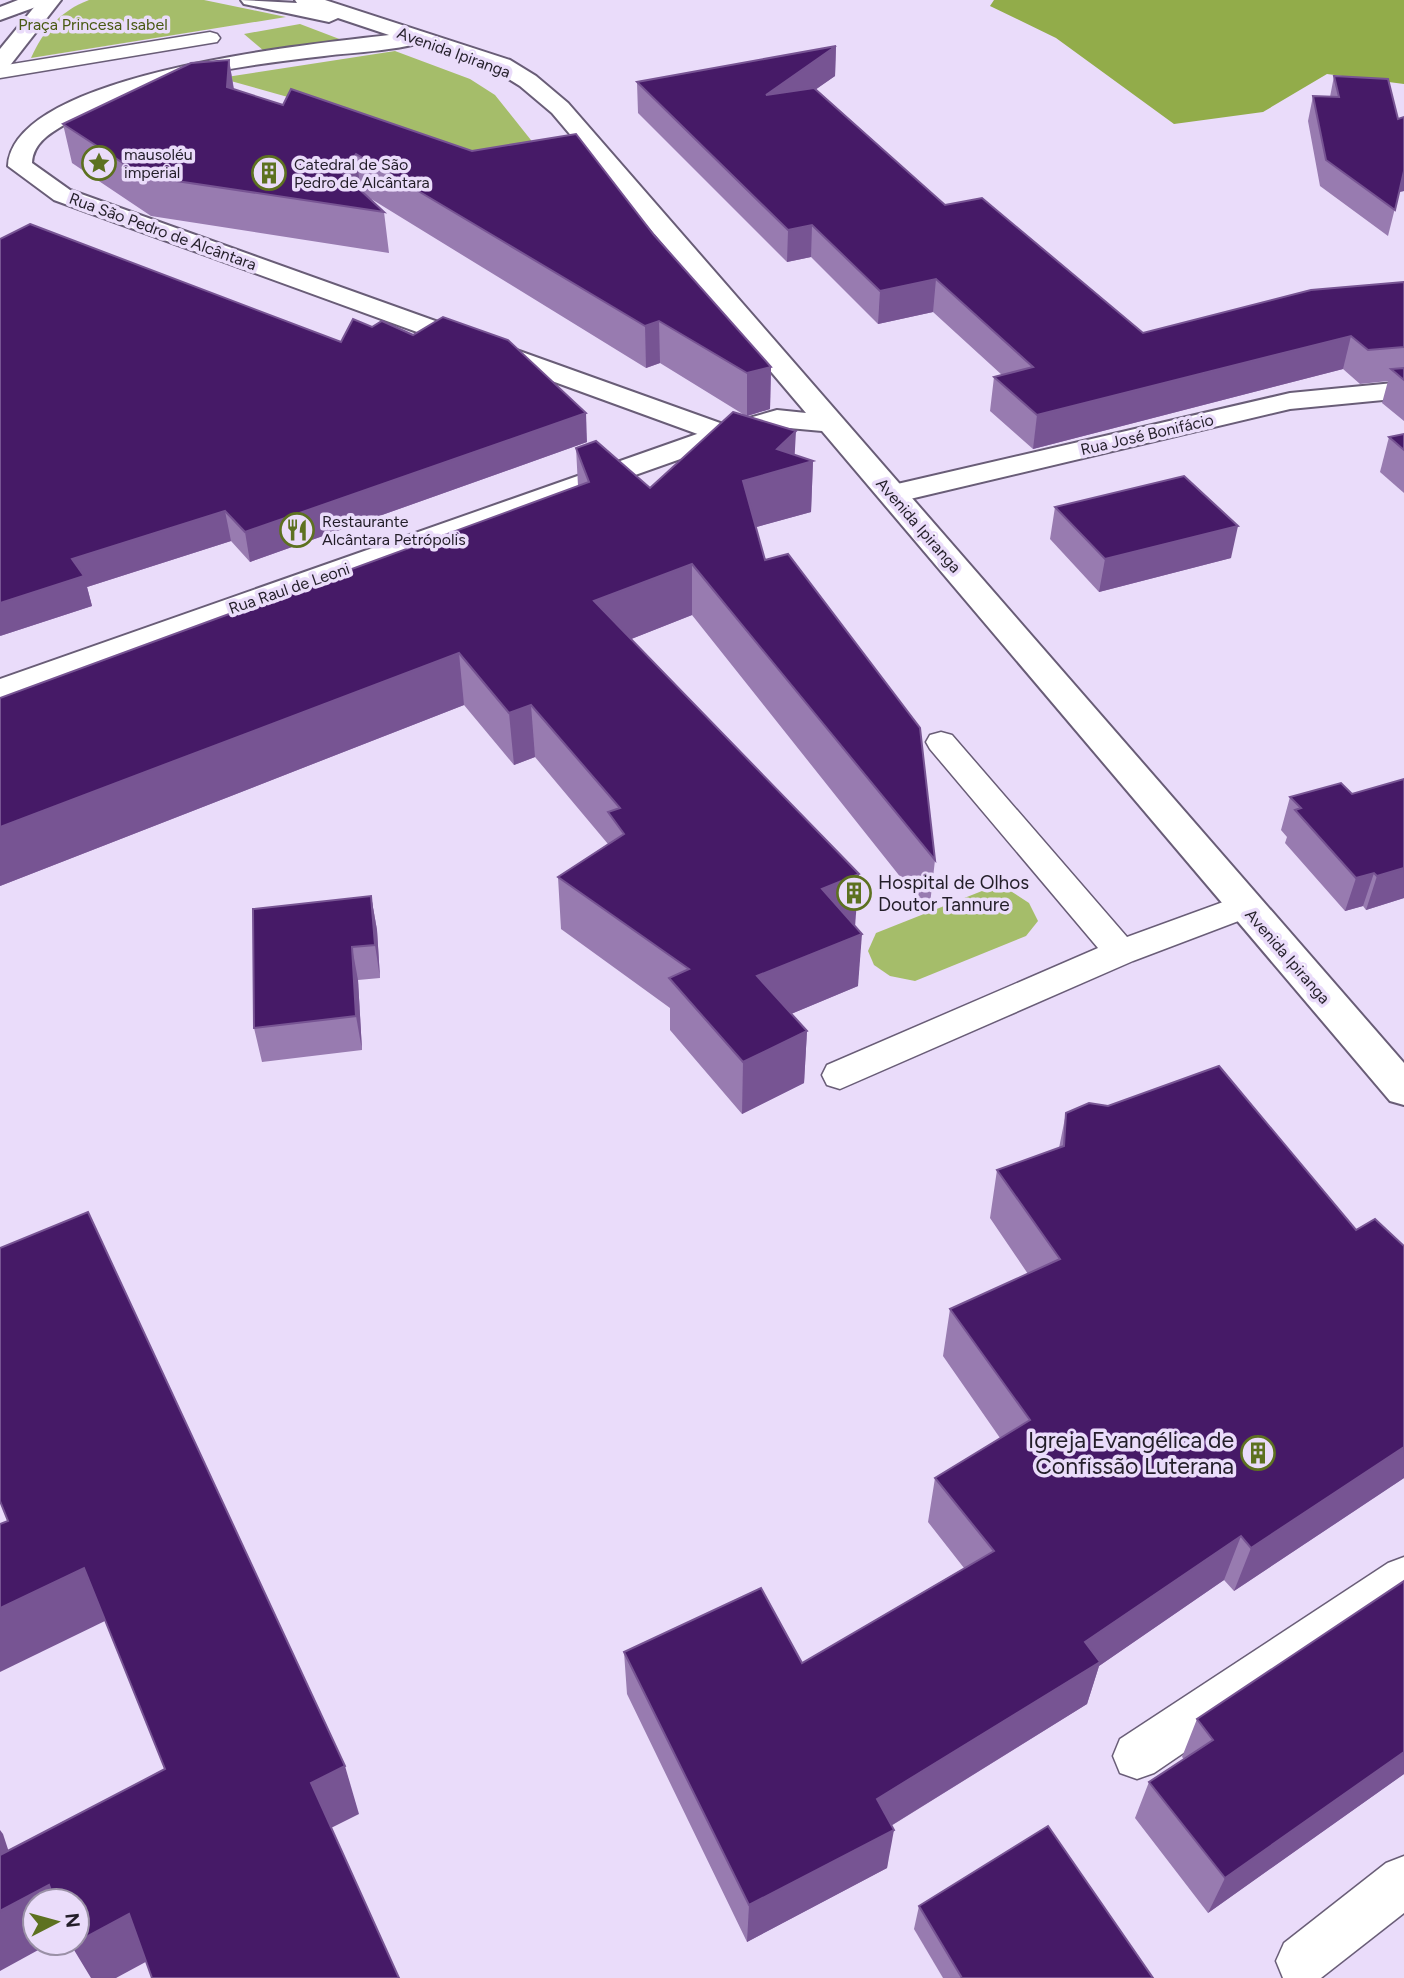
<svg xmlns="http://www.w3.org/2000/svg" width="1404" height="1978" viewBox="0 0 1404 1978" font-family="Figtree,sans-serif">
  <rect width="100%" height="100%" fill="#eadcfa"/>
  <g fill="#a5bd6a">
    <path d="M 89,0 L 204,0 L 286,17 L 31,58 C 43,31 60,11 89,0 Z"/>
    <path d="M 300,24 L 342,40 L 264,51 L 244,34 Z"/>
    <path d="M 395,51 L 470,79 L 495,95 L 554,169 L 461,184 L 430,137 L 220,78 Z"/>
    <path d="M 1009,890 L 1029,903 L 1038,921 L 1026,936 L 915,981 L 890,976 L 874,965 L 868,951 L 876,933 L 982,891 Z"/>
  </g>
  <path fill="#92ac4a" d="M 994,0 L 1404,0 L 1404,84 L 1327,74 L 1263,112 L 1174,124 L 1056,38 L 990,6 Z"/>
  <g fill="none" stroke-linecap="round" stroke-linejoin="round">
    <g stroke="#695d77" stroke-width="3">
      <g id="service">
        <path d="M 210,32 L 217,34 L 220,38 L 217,42 L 0,78 L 0,66 Z"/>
        <path d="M 941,732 L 952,735 L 1127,937 L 1245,894 L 1257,898 L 1262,906 L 1257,914 L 1133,961 L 840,1089 L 827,1085 L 822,1075 L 827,1065 L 1098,948 L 930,749 L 926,742 L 930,735 Z"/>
        <path d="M 1404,1557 L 1404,1603 L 1154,1773 L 1137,1779 L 1120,1773 L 1113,1756 L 1120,1739 L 1388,1563 Z"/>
        <path d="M 1404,1856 L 1404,1913 L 1321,1978 L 1283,1978 L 1276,1961 L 1284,1943 L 1386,1863 Z"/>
      </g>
    </g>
    <g stroke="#695d77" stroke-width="4">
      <g id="minor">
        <path d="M 40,0 L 61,0 L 8,68 L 0,69 L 0,49 Z"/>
        <path d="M 417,32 L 428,38 L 424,42 C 392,51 357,52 324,56 C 236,66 147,78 69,122 C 52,132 33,142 32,163 L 70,190 L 734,428 L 738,434 L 734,440 L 724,443 L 714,440 L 54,200 L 8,166 C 13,68 342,41 417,32 Z"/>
        <path d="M 1404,382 L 1404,398 L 1290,409 L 893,503 L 883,500 L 878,494 L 883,488 L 893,485 L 1290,393 Z"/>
      </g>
    </g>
    <g stroke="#695d77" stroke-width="4">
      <g id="secondary">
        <path d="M 18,0 L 47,0 L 44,4 L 0,20 L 0,7 Z"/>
        <path d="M 241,0 L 297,3 L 295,0 L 325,0 L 510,60 L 536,76 L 568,103 L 1404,1063 L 1404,1105 L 1390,1101 L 822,431 L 778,427 L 734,440 L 0,700 L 0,679 L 714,428 L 777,410 L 806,413 L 552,113 L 520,86 L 494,70 L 338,18 L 329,22 L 244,4 Z"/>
      </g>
    </g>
    <use href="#service" fill="#fff" fill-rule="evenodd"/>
    <use href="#minor" fill="#fff" fill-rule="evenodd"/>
    <use href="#secondary" fill="#fff" fill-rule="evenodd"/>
  </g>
  <g fill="#987bb0">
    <path d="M 836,46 L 835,76 L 816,89 L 945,205 L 1143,333 L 1404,282 L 1404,421 L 1382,403 L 1388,381 L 1360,384 L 1343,369 L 1033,449 L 990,411 L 994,377 L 1002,375 L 933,312 L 878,324 L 811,257 L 787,262 L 638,113 L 637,82 Z"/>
    <path d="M 229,60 L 234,89 L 654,235 L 771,367 L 770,409 L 747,416 L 795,455 L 813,461 L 811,512 L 756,527 L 765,560 L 935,860 L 929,913 L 692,615 L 631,639 L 855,926 L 858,986 L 791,1014 L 807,1031 L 804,1083 L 742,1114 L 670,1030 L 670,1008 L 561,929 L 558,877 L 608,844 L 535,757 L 514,765 L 464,705 L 0,886 L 0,698 L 578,486 L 576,448 L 650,488 L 746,416 L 660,363 L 646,368 L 368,197 L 384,212 L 389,253 L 151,216 L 72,163 L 63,124 Z"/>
    <path d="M 1334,76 L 1398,119 L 1404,117 L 1404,191 L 1399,192 L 1388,236 L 1320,186 L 1308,121 L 1313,96 L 1330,97 Z"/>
    <path d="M 341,342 L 587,442 L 250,562 L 231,541 L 87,587 L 92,606 L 0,636 Z"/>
    <path d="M 1404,434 L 1404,493 L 1380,472 L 1389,437 Z"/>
    <path d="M 1055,507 L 1231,558 L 1099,592 L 1050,539 Z"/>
    <path d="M 1404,779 L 1404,898 L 1366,910 L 1363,906 L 1345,911 L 1285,843 L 1287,837 L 1281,830 L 1290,797 L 1352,794 Z"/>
    <path d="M 371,896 L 377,930 L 380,978 L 358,980 L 362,1050 L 262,1062 L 254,1028 Z"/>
    <path d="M 1066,1113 L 1356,1230 L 1404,1246 L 1404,1478 L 1234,1591 L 1224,1580 L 1099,1666 L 1087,1704 L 891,1826 L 887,1868 L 747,1942 L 627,1694 L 624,1652 L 802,1663 L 964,1568 L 928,1522 L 935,1478 L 1000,1438 L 943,1356 L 950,1309 L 1028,1274 L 990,1218 L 997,1170 L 1059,1148 Z"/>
    <path d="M 1404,1581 L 1404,1774 L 1208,1913 L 1135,1818 L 1149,1782 L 1184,1759 L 1182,1757 L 1197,1719 Z"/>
    <path d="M 919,1906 L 1153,1978 L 943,1978 L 914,1929 Z"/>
  </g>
  <g fill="#775493">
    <path d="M 836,46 L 835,76 L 765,125 L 766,95 Z"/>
    <path d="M 229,60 L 235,98 L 227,87 Z"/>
    <path d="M 356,154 L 361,193 L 342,173 Z"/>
    <path d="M 1404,170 L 1404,191 L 1399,192 Z"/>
    <path d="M 812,225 L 811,257 L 787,262 L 788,230 Z"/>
    <path d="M 936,279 L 933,312 L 878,324 L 880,291 Z"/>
    <path d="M 659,321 L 660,363 L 646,368 L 645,326 Z"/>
    <path d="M 1351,336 L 1343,369 L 1033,449 L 1037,415 Z"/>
    <path d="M 771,367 L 770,409 L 747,416 L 747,373 Z"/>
    <path d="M 586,413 L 587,442 L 250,562 L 245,532 Z"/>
    <path d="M 796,431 L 794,467 L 813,461 L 811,512 L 742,531 L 743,481 Z"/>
    <path d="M 225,511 L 231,541 L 87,587 L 92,606 L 0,636 L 0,603 L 72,559 Z"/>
    <path d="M 1238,526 L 1231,558 L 1099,592 L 1105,559 Z"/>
    <path d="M 692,564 L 692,615 L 596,653 L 594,601 Z"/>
    <path d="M 459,653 L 464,705 L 0,886 L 0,827 Z"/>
    <path d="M 531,705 L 535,757 L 514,765 L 509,713 Z"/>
    <path d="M 1404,868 L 1404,898 L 1366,910 L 1377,876 Z"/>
    <path d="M 1374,873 L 1363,906 L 1345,911 L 1356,878 Z"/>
    <path d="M 859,874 L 855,927 L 822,889 Z"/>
    <path d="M 371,896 L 377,930 L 380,978 L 375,945 Z"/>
    <path d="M 862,934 L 858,986 L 755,1029 L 757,976 Z"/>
    <path d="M 352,947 L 358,980 L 362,1050 L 356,1016 Z"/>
    <path d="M 807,1031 L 804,1083 L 742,1114 L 743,1062 Z"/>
    <path d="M 1404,1447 L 1404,1478 L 1234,1591 L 1251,1548 Z"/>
    <path d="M 1241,1536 L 1224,1580 L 1099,1666 L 1087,1704 L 871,1838 L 877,1799 L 1085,1642 Z"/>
    <path d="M 84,1568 L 107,1620 L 0,1672 L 0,1608 Z"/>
    <path d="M 1404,1752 L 1404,1774 L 1208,1913 L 1225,1878 Z"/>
    <path d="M 345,1766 L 359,1814 L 327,1830 L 311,1783 Z"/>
    <path d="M 0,1830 L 3,1834 L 24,1898 L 49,1885 L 59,1901 L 35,1901 L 35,1943 L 51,1943 L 0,1971 Z"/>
    <path d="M 894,1830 L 887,1868 L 747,1942 L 749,1905 Z"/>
    <path d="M 129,1914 L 153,1958 L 116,1978 L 91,1978 L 71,1945 L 77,1943 L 77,1942 Z"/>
  </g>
  <g fill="#461a67" stroke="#775493" stroke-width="2">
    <path d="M 836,46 L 766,95 L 814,88 L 945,205 L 982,198 L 1143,333 L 1311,290 L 1404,282 L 1404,347 L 1368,350 L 1351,336 L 1037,415 L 994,377 L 1033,367 L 936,279 L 880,291 L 812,225 L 788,230 L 637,82 Z"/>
    <path d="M 229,60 L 227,87 L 283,105 L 291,89 L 472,151 L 576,134 L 654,235 L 771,367 L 747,373 L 659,321 L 645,326 L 356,154 L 342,173 L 384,212 L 143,176 L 63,124 L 191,63 Z"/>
    <path d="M 1334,76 L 1388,79 L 1398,119 L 1404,117 L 1404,171 L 1395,210 L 1326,160 L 1313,96 L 1339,97 Z"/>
    <path d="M 30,224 L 341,342 L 353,319 L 372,327 L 382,321 L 413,335 L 443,317 L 508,340 L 586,413 L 245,532 L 225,511 L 72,559 L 84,576 L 0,603 L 0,239 Z"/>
    <path d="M 1404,368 L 1404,380 L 1391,369 Z"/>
    <path d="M 733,412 L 796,431 L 777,449 L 813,461 L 743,481 L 765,560 L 788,554 L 920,728 L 935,860 L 692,564 L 594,601 L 859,874 L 822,889 L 862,934 L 757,976 L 807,1031 L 743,1062 L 669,978 L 689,969 L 558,877 L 624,834 L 608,812 L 620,808 L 531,705 L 509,713 L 459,653 L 0,827 L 0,698 L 589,482 L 576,448 L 596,441 L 650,488 Z"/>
    <path d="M 1404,434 L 1404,450 L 1389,437 Z"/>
    <path d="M 1184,476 L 1238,526 L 1105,559 L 1055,507 Z"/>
    <path d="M 1404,779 L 1404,868 L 1377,876 L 1374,873 L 1356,878 L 1295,810 L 1301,808 L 1290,797 L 1341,783 L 1352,794 Z"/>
    <path d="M 371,896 L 375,945 L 352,947 L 356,1016 L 254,1028 L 253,909 Z"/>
    <path d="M 1219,1066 L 1356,1230 L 1375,1219 L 1404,1246 L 1404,1447 L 1251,1548 L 1241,1536 L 1085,1642 L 1100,1662 L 877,1799 L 894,1830 L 749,1905 L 624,1652 L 761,1588 L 802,1663 L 994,1551 L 935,1478 L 1030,1420 L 950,1309 L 1060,1259 L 997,1170 L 1064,1146 L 1066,1113 L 1089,1103 L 1108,1106 Z"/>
    <path d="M 88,1212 L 345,1766 L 311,1783 L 399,1978 L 152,1978 L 129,1914 L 77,1942 L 77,1901 L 55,1901 L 49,1885 L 0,1911 L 0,1855 L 165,1769 L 84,1568 L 0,1608 L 0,1524 L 8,1521 L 0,1501 L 0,1248 Z"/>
    <path d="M 1404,1581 L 1404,1752 L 1225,1878 L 1149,1782 L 1213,1740 L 1197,1719 Z"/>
    <path d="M 1048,1826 L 1153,1978 L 962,1978 L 919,1906 Z"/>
  </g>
  <defs>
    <g id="sight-ring" transform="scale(1.75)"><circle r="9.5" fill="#eadcfa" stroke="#5d7120" stroke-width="1.5"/><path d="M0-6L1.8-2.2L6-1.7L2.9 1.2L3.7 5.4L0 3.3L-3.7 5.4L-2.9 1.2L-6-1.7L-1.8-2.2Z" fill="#5d7120"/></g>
    <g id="building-ring" transform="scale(1.75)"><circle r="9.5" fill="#eadcfa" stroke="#5d7120" stroke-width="1.5"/><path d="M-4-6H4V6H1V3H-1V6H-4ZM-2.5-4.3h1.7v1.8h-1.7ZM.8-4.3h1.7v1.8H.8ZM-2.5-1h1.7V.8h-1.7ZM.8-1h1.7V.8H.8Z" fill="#5d7120"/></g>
    <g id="restaurant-ring" transform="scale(1.75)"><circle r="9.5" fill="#eadcfa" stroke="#5d7120" stroke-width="1.5"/><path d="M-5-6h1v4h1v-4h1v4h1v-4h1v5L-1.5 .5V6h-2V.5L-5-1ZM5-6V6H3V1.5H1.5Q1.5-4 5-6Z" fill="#5d7120"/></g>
  </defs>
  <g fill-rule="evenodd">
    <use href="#sight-ring" x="99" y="163"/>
    <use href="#building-ring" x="269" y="173"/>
    <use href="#restaurant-ring" x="297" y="530"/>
    <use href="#building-ring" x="854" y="893"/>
    <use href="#building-ring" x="1258" y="1453"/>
  </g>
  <g text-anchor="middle" stroke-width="7" stroke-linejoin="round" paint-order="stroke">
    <g font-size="16" fill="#495913" stroke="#eadcfa">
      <text x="93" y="30">Praça Princesa Isabel</text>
    </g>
    <g font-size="16" fill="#231e29" stroke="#eadcfa">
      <text transform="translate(454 52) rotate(20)" y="6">Avenida Ipiranga</text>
      <text transform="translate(163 231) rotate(20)" y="6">Rua São Pedro de Alcântara</text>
      <text transform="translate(1147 434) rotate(-13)" y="6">Rua José Bonifácio</text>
      <text transform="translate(919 525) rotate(49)" y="6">Avenida Ipiranga</text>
      <text transform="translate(289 588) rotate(-19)" y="6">Rua Raul de Leoni</text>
      <text transform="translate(1288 956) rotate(49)" y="6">Avenida Ipiranga</text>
    </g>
    <g font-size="16" fill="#231e29" stroke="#eadcfa" text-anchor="start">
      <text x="124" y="160">mausoléu<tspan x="124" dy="18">imperial</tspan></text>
      <text x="294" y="170">Catedral de São<tspan x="294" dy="18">Pedro de Alcântara</tspan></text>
      <text x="322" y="527">Restaurante<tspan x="322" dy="18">Alcântara Petrópolis</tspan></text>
    </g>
    <g font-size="19" fill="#231e29" stroke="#eadcfa" text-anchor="start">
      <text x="878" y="889">Hospital de Olhos<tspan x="878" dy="22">Doutor Tannure</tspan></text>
    </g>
    <g font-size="23" fill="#231e29" stroke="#eadcfa" text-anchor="end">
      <text x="1234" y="1448">Igreja Evangélica de<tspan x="1234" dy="26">Confissão Luterana</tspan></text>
    </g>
  </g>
  <g transform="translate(56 1922) rotate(84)"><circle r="33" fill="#eadcfa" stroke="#9a90a6" stroke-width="2"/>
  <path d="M0-5L12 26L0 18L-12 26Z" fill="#5d7120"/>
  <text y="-10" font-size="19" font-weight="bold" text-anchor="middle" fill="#231e29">N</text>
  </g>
</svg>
